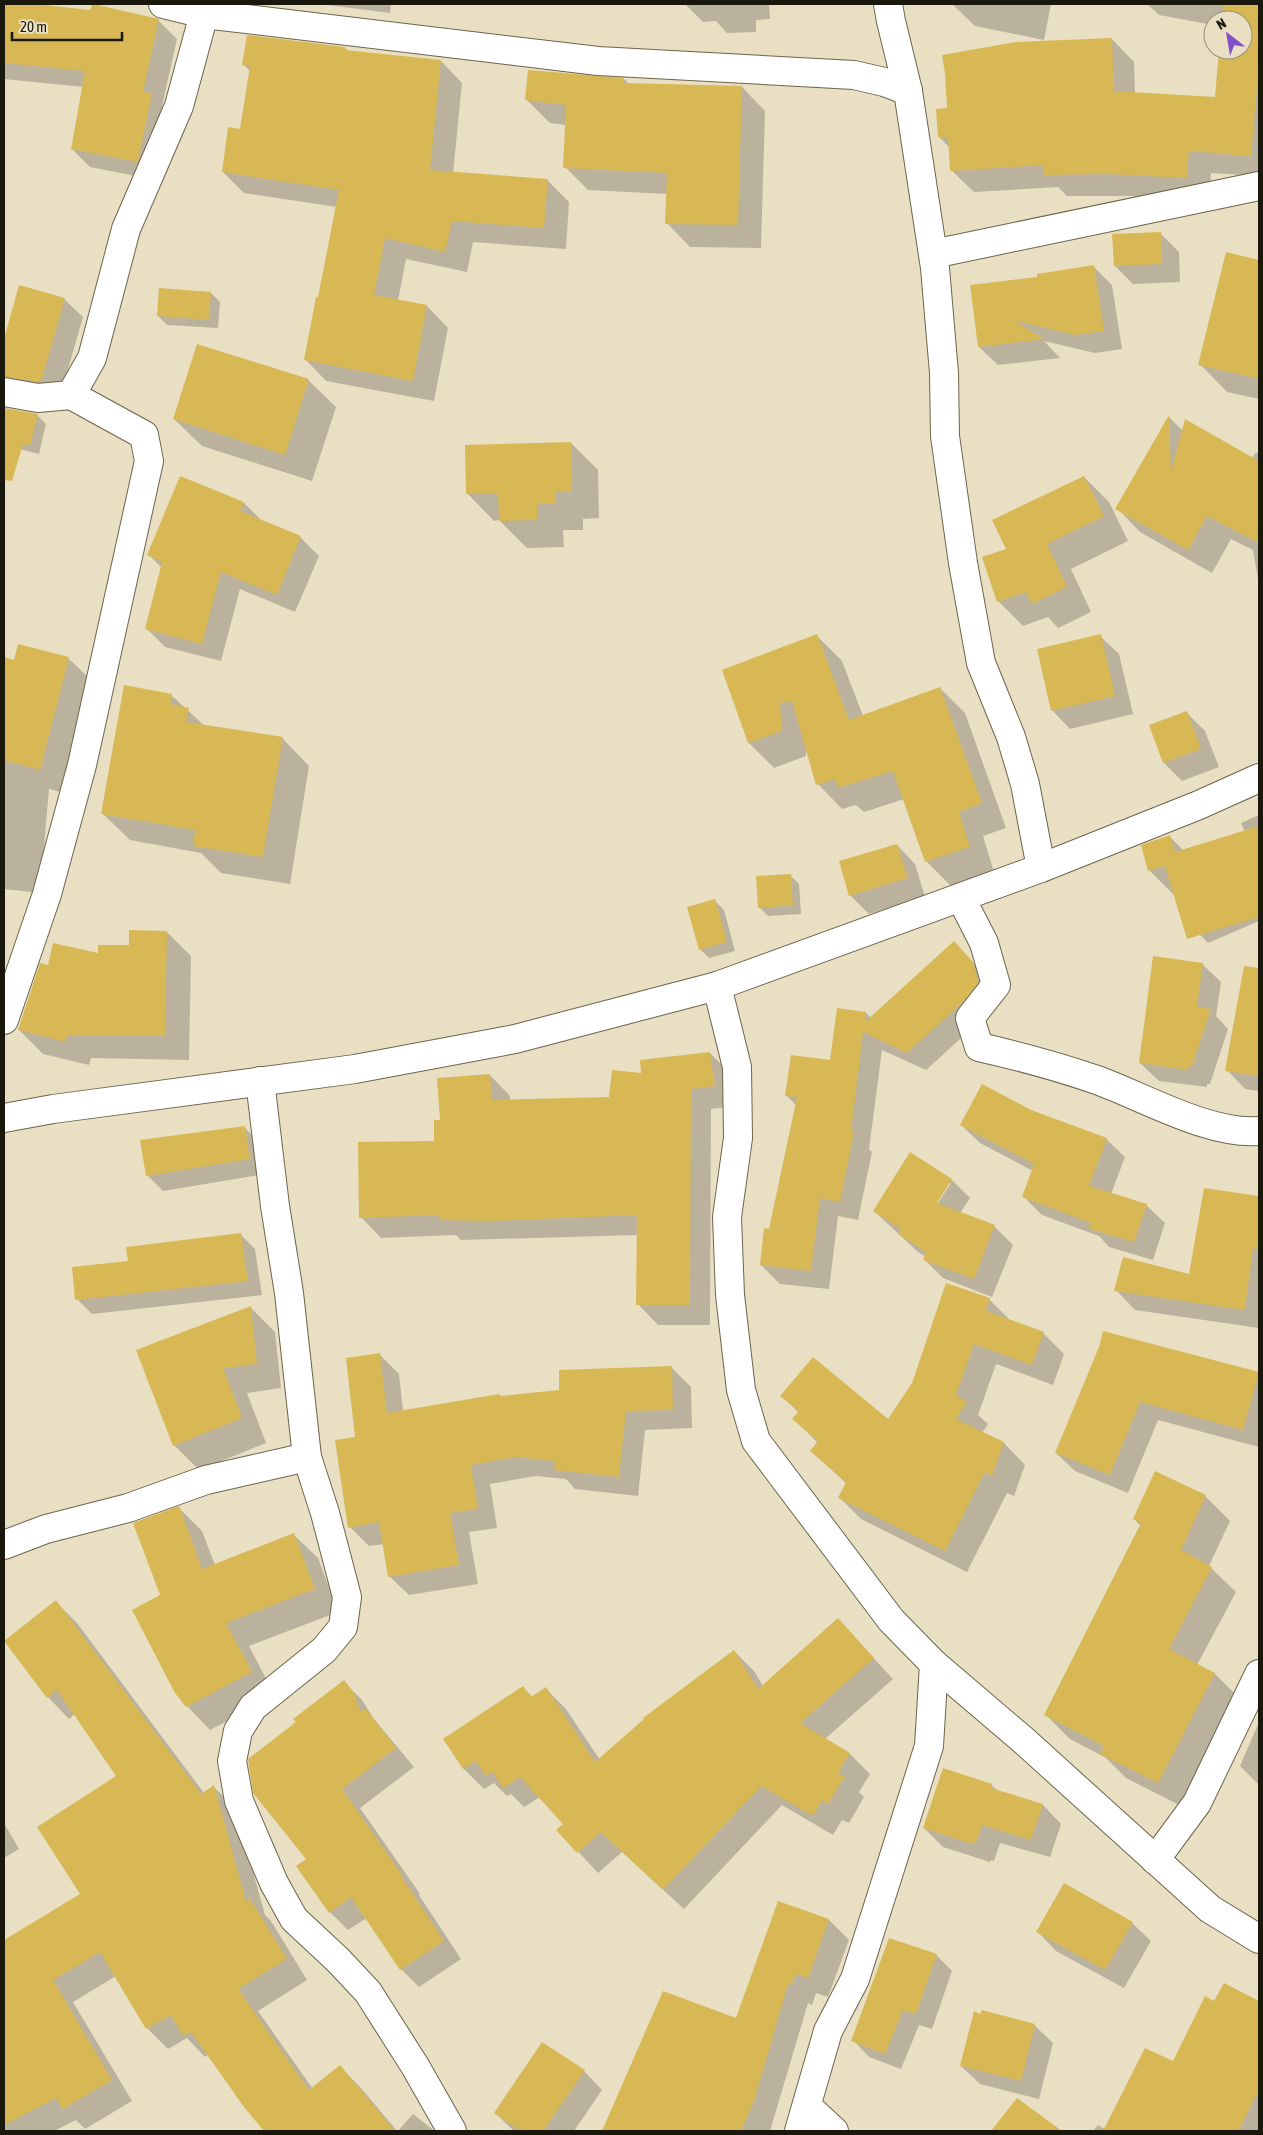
<svg xmlns="http://www.w3.org/2000/svg" width="1263" height="2135" viewBox="0 0 1263 2135" font-family="'Asap Condensed',sans-serif">
  <rect width="100%" height="100%" fill="#e9dfc3"/>
  <g fill="#0003" fill-rule="evenodd">
    <path d="M 4,4 L 24,4 L 91,11 L 92,5 L 158,20 L 177,39 L 162,106 L 170,113 L 156,180 L 90,167 L 72,149 L 84,87 L 4,79 Z"/>
    <path d="M 320,4 L 391,4 L 390,13 Z"/>
    <path d="M 685,4 L 769,4 L 770,19 L 756,20 L 756,32 L 727,33 L 716,21 L 703,22 Z"/>
    <path d="M 952,4 L 1051,4 L 1044,40 L 975,26 Z"/>
    <path d="M 1147,4 L 1259,4 L 1259,176 L 1211,173 L 1209,200 L 1130,196 L 1067,196 L 1058,187 L 974,192 L 951,170 L 950,148 L 939,137 L 948,110 L 1112,39 L 1134,62 L 1135,93 L 1216,98 L 1220,50 L 1243,50 L 1243,20 L 1223,20 L 1224,12 L 1222,12 L 1220,20 L 1213,20 L 1213,25 L 1159,15 Z"/>
    <path d="M 345,48 L 349,52 L 441,61 L 462,83 L 453,173 L 548,181 L 569,202 L 566,249 L 473,242 L 467,272 L 406,259 L 398,301 L 427,306 L 448,328 L 434,401 L 326,381 L 305,359 L 319,298 L 337,207 L 244,193 L 223,172 L 241,130 L 251,72 L 243,64 Z"/>
    <path d="M 624,79 L 629,84 L 742,87 L 765,111 L 761,248 L 690,247 L 667,223 L 668,194 L 588,190 L 565,167 L 567,125 L 550,123 L 526,99 Z"/>
    <path d="M 1160,233 L 1179,252 L 1180,282 L 1133,284 L 1115,266 Z"/>
    <path d="M 1227,254 L 1259,261 L 1259,399 L 1227,392 L 1200,364 Z"/>
    <path d="M 1093,266 L 1112,285 L 1122,349 L 1095,353 L 1044,341 L 1060,358 L 998,365 L 979,347 L 972,287 L 1039,278 Z"/>
    <path d="M 20,286 L 64,299 L 83,317 L 59,400 L 4,379 L 4,368 L 8,353 L 4,348 L 4,344 Z"/>
    <path d="M 211,293 L 220,302 L 218,328 L 167,325 L 158,316 Z"/>
    <path d="M 308,380 L 336,407 L 312,481 L 202,446 L 174,419 Z"/>
    <path d="M 4,409 L 37,415 L 46,424 L 39,454 L 4,445 Z"/>
    <path d="M 1169,417 L 1183,431 L 1252,458 L 1256,452 L 1259,454 L 1259,585 L 1253,550 L 1231,539 L 1212,573 L 1140,532 L 1117,508 Z"/>
    <path d="M 571,443 L 598,470 L 599,518 L 583,519 L 583,530 L 563,530 L 564,547 L 527,548 L 499,520 L 494,521 L 467,493 Z"/>
    <path d="M 1084,477 L 1109,502 L 1128,541 L 1071,569 L 1091,612 L 1058,628 L 1048,617 L 1023,626 L 998,601 L 1008,549 Z"/>
    <path d="M 244,503 L 263,522 L 300,537 L 319,556 L 295,612 L 240,589 L 221,661 L 165,647 L 146,628 L 162,568 L 149,555 Z"/>
    <path d="M 817,636 L 842,661 L 863,716 L 940,688 L 965,713 L 1006,828 L 983,836 L 994,872 L 951,886 L 926,861 L 904,799 L 864,812 L 856,805 L 842,809 L 818,784 L 806,748 L 806,756 L 774,768 L 749,743 L 723,671 Z"/>
    <path d="M 1100,636 L 1119,654 L 1133,714 L 1070,729 L 1052,710 Z"/>
    <path d="M 4,658 L 15,661 L 68,658 L 92,681 L 64,793 L 49,789 L 40,893 L 4,889 Z"/>
    <path d="M 171,695 L 206,727 L 282,738 L 309,766 L 290,884 L 221,873 L 201,853 L 130,840 L 102,813 Z"/>
    <path d="M 1187,713 L 1205,731 L 1219,767 L 1182,781 L 1164,763 L 1151,726 Z"/>
    <path d="M 1259,815 L 1259,921 L 1208,943 L 1181,915 L 1176,897 L 1150,871 L 1170,837 L 1183,850 L 1245,832 L 1241,823 Z"/>
    <path d="M 897,845 L 915,864 L 925,897 L 869,914 L 850,895 Z"/>
    <path d="M 790,875 L 799,884 L 801,914 L 768,916 L 759,907 Z"/>
    <path d="M 715,901 L 724,910 L 735,951 L 709,958 L 700,949 Z"/>
    <path d="M 167,932 L 191,956 L 189,1060 L 91,1058 L 89,1065 L 43,1054 L 19,1030 L 49,966 L 130,946 Z"/>
    <path d="M 954,943 L 991,982 L 981,1020 L 926,1070 L 882,1050 L 869,1149 L 872,1152 L 858,1220 L 838,1216 L 829,1289 L 780,1284 L 761,1265 L 797,1106 L 786,1095 L 831,1061 L 866,1013 L 871,1018 Z"/>
    <path d="M 1202,964 L 1221,982 L 1216,1016 L 1228,1029 L 1210,1084 L 1207,1084 L 1207,1087 L 1159,1081 L 1140,1063 Z"/>
    <path d="M 1237,1014 L 1259,1017 L 1259,1091 L 1245,1089 L 1227,1070 Z"/>
    <path d="M 710,1053 L 730,1073 L 735,1106 L 711,1109 L 710,1325 L 658,1325 L 638,1304 L 638,1235 L 461,1240 L 456,1235 L 381,1238 L 361,1217 L 435,1142 L 441,1121 L 490,1075 L 510,1096 L 510,1101 L 610,1099 Z"/>
    <path d="M 1030,1111 L 1106,1139 L 1125,1157 L 1111,1194 L 1146,1205 L 1165,1223 L 1153,1260 L 1109,1247 L 1099,1236 L 1042,1215 L 1023,1196 L 1033,1171 L 980,1143 L 961,1125 Z"/>
    <path d="M 244,1127 L 260,1143 L 265,1174 L 163,1191 L 147,1175 Z"/>
    <path d="M 910,1154 L 952,1180 L 970,1198 L 960,1213 L 994,1226 L 1013,1245 L 992,1297 L 943,1278 L 925,1260 L 926,1257 L 918,1252 L 874,1211 ZM 948,1183 L 951,1183 L 934,1209 L 932,1208 Z"/>
    <path d="M 1205,1189 L 1259,1197 L 1259,1328 L 1135,1310 L 1116,1290 L 1190,1276 Z"/>
    <path d="M 240,1234 L 255,1249 L 262,1295 L 92,1314 L 77,1299 L 130,1262 Z"/>
    <path d="M 947,1285 L 990,1300 L 1011,1321 L 1043,1333 L 1064,1354 L 1053,1385 L 996,1364 L 978,1415 L 988,1424 L 982,1433 L 1004,1443 L 1025,1465 L 1014,1496 L 1007,1493 L 967,1572 L 861,1519 L 840,1498 L 847,1484 L 811,1451 L 818,1443 L 794,1419 L 799,1413 L 782,1396 L 888,1421 L 913,1383 Z"/>
    <path d="M 250,1307 L 275,1332 L 281,1388 L 247,1393 L 266,1443 L 199,1470 L 174,1445 Z"/>
    <path d="M 1100,1348 L 1259,1373 L 1259,1447 L 1158,1420 L 1128,1493 L 1075,1471 L 1056,1453 Z"/>
    <path d="M 380,1355 L 399,1374 L 403,1411 L 561,1391 L 672,1368 L 691,1387 L 692,1428 L 645,1430 L 638,1496 L 575,1489 L 566,1479 L 536,1476 L 490,1484 L 497,1528 L 469,1532 L 478,1584 L 409,1595 L 389,1576 L 384,1544 L 369,1546 L 350,1527 L 356,1438 Z"/>
    <path d="M 1205,1496 L 1230,1521 L 1209,1566 L 1236,1592 L 1197,1665 L 1215,1674 L 1239,1698 L 1183,1807 L 1126,1778 L 1106,1758 L 1070,1739 L 1046,1715 L 1141,1526 L 1134,1519 Z"/>
    <path d="M 179,1508 L 202,1531 L 215,1565 L 294,1535 L 318,1558 L 338,1612 L 249,1646 L 275,1696 L 210,1730 L 187,1706 L 161,1596 Z"/>
    <path d="M 56,1602 L 77,1623 L 204,1793 L 214,1787 L 235,1808 L 265,1915 L 271,1921 L 307,1980 L 258,2011 L 313,2089 L 340,2067 L 361,2088 L 397,2131 L 266,2131 L 245,2106 L 208,2055 L 205,2057 L 187,2038 L 168,2049 L 147,2028 L 116,1976 L 73,2002 L 132,2101 L 85,2129 L 76,2120 L 54,2131 L 4,2131 L 4,1941 L 82,1894 L 118,1776 L 75,1714 L 69,1719 L 48,1697 Z"/>
    <path d="M 838,1620 L 893,1679 L 825,1739 L 850,1754 L 870,1774 L 859,1792 L 864,1797 L 849,1823 L 842,1820 L 833,1835 L 782,1805 L 684,1909 L 622,1852 L 598,1873 L 558,1830 L 564,1825 L 540,1797 L 524,1807 L 511,1794 L 507,1796 L 494,1783 L 484,1789 L 464,1769 L 444,1739 L 523,1688 L 533,1697 L 546,1689 L 566,1709 L 600,1760 L 734,1651 L 754,1671 L 763,1686 Z"/>
    <path d="M 344,1682 L 362,1700 L 374,1719 L 414,1767 L 360,1808 L 420,1894 L 419,1895 L 461,1959 L 419,1987 L 401,1969 L 367,1918 L 348,1930 L 330,1912 L 308,1860 L 298,1722 Z"/>
    <path d="M 1259,1722 L 1259,1785 L 1240,1766 Z"/>
    <path d="M 991,1785 L 998,1791 L 1043,1805 L 1061,1824 L 1050,1857 L 1000,1843 L 994,1861 L 991,1860 L 990,1862 L 943,1847 L 924,1828 Z"/>
    <path d="M 4,1823 L 19,1849 L 4,1858 Z"/>
    <path d="M 829,1920 L 849,1940 L 828,1997 L 816,1993 L 812,2005 L 808,2003 L 770,2131 L 603,2131 L 664,1992 L 737,2019 Z"/>
    <path d="M 1132,1923 L 1151,1941 L 1124,1988 L 1056,1951 L 1038,1932 Z"/>
    <path d="M 936,1955 L 952,1971 L 932,2029 L 919,2025 L 901,2069 L 869,2057 L 853,2040 Z"/>
    <path d="M 1224,1985 L 1259,2002 L 1259,2131 L 1093,2131 L 1098,2125 L 1106,2130 L 1173,2063 L 1215,2003 Z"/>
    <path d="M 1034,2025 L 1053,2043 L 1039,2099 L 980,2084 L 961,2066 Z"/>
    <path d="M 584,2071 L 602,2090 L 574,2131 L 514,2131 L 495,2113 Z"/>
    <path d="M 1017,2099 L 1060,2131 L 993,2131 Z"/>
    <path d="M 413,2114 L 432,2129 L 434,2131 L 398,2131 Z"/>
  </g>
  <g fill="#d8b855">
    <path d="M 4,4 L 35,4 L 90,10 L 93,4 L 159,19 L 143,92 L 152,93 L 138,162 L 71,149 L 85,71 L 4,63 Z"/>
    <path d="M 1223,4 L 1259,4 L 1259,65 L 1251,156 L 1189,151 L 1187,178 L 1107,174 L 1044,175 L 1044,165 L 950,171 L 948,137 L 938,137 L 936,109 L 947,108 L 945,74 L 942,55 L 1016,42 L 1112,38 L 1114,91 L 1215,97 L 1219,50 L 1243,50 L 1243,20 L 1222,20 Z"/>
    <path d="M 247,35 L 345,47 L 345,50 L 441,60 L 430,170 L 548,179 L 544,228 L 452,221 L 445,252 L 385,238 L 374,295 L 427,305 L 413,381 L 304,360 L 316,297 L 318,297 L 339,190 L 222,172 L 228,127 L 240,129 L 250,66 L 242,65 Z"/>
    <path d="M 528,70 L 624,78 L 624,83 L 742,86 L 738,225 L 665,224 L 667,173 L 563,168 L 566,105 L 525,100 Z"/>
    <path d="M 1161,232 L 1162,264 L 1114,266 L 1112,234 Z"/>
    <path d="M 1226,252 L 1259,260 L 1259,379 L 1198,365 Z"/>
    <path d="M 1094,265 L 1104,331 L 1075,335 L 1013,320 L 1044,339 L 978,347 L 970,285 L 1037,277 L 1037,274 Z"/>
    <path d="M 19,285 L 65,298 L 41,382 L 4,377 L 4,339 Z"/>
    <path d="M 159,288 L 211,292 L 209,320 L 157,316 Z"/>
    <path d="M 197,344 L 309,379 L 285,455 L 173,419 Z"/>
    <path d="M 4,408 L 38,414 L 30,446 L 23,444 L 12,481 L 4,480 Z"/>
    <path d="M 1169,415 L 1171,472 L 1185,419 L 1259,461 L 1259,543 L 1207,516 L 1188,550 L 1115,509 Z"/>
    <path d="M 571,442 L 572,492 L 556,492 L 556,503 L 537,504 L 537,520 L 499,521 L 498,493 L 466,494 L 465,445 Z"/>
    <path d="M 180,476 L 244,502 L 240,511 L 301,536 L 277,595 L 221,572 L 202,644 L 145,629 L 162,562 L 147,555 Z"/>
    <path d="M 1084,476 L 1104,516 L 1047,544 L 1067,587 L 1032,604 L 1026,592 L 997,602 L 982,557 L 1006,549 L 992,520 Z"/>
    <path d="M 817,634 L 849,720 L 940,687 L 982,803 L 959,812 L 970,847 L 925,862 L 893,771 L 838,788 L 835,779 L 816,785 L 792,701 L 780,703 L 782,731 L 748,743 L 722,670 Z"/>
    <path d="M 1101,634 L 1115,696 L 1051,711 L 1037,649 Z"/>
    <path d="M 18,644 L 69,657 L 40,770 L 4,760 L 4,657 L 14,660 Z"/>
    <path d="M 124,685 L 172,694 L 170,704 L 189,708 L 186,722 L 283,737 L 263,857 L 193,846 L 195,830 L 101,814 Z"/>
    <path d="M 1187,711 L 1201,749 L 1163,763 L 1149,725 Z"/>
    <path d="M 1259,826 L 1259,917 L 1187,939 L 1165,866 L 1148,871 L 1141,845 L 1170,835 L 1175,852 Z"/>
    <path d="M 897,844 L 908,878 L 849,896 L 839,861 Z"/>
    <path d="M 791,874 L 793,905 L 758,908 L 756,876 Z"/>
    <path d="M 715,899 L 727,942 L 699,950 L 687,907 Z"/>
    <path d="M 129,930 L 167,931 L 165,1036 L 67,1035 L 66,1042 L 18,1030 L 40,963 L 48,965 L 53,943 L 98,953 L 98,945 L 129,945 Z"/>
    <path d="M 954,941 L 973,962 L 979,982 L 963,1002 L 907,1053 L 863,1032 L 851,1131 L 854,1132 L 840,1202 L 820,1198 L 811,1271 L 760,1265 L 764,1228 L 769,1229 L 797,1097 L 785,1096 L 791,1055 L 830,1060 L 837,1008 L 866,1012 L 865,1022 Z"/>
    <path d="M 1153,956 L 1203,963 L 1197,1007 L 1211,1009 L 1192,1066 L 1189,1066 L 1188,1070 L 1139,1063 Z"/>
    <path d="M 1244,966 L 1259,968 L 1259,1076 L 1225,1071 Z"/>
    <path d="M 710,1052 L 715,1086 L 691,1089 L 690,1305 L 636,1305 L 637,1215 L 489,1221 L 439,1220 L 439,1215 L 359,1218 L 358,1142 L 434,1141 L 434,1120 L 440,1120 L 437,1078 L 490,1074 L 492,1100 L 609,1097 L 612,1070 L 641,1073 L 640,1060 Z"/>
    <path d="M 982,1084 L 1031,1110 L 1107,1138 L 1089,1186 L 1147,1204 L 1134,1242 L 1089,1229 L 1091,1223 L 1022,1197 L 1034,1164 L 960,1125 Z"/>
    <path d="M 245,1126 L 250,1159 L 146,1176 L 140,1140 Z"/>
    <path d="M 910,1152 L 952,1179 L 937,1203 L 995,1225 L 974,1279 L 923,1260 L 926,1252 L 898,1234 L 901,1229 L 873,1211 Z"/>
    <path d="M 1204,1188 L 1259,1196 L 1259,1249 L 1253,1248 L 1245,1310 L 1114,1291 L 1123,1257 L 1189,1274 Z"/>
    <path d="M 241,1233 L 248,1281 L 75,1300 L 72,1267 L 128,1261 L 126,1247 Z"/>
    <path d="M 946,1283 L 990,1298 L 986,1311 L 1044,1332 L 1032,1365 L 974,1344 L 956,1395 L 967,1402 L 956,1419 L 1004,1442 L 992,1476 L 985,1472 L 945,1551 L 838,1498 L 846,1482 L 810,1451 L 818,1441 L 792,1419 L 799,1411 L 780,1396 L 813,1357 L 888,1419 L 912,1383 Z"/>
    <path d="M 251,1306 L 257,1364 L 223,1368 L 242,1418 L 173,1446 L 136,1350 Z"/>
    <path d="M 1103,1331 L 1259,1372 L 1243,1430 L 1140,1402 L 1110,1475 L 1055,1453 L 1099,1347 Z"/>
    <path d="M 380,1353 L 387,1413 L 499,1394 L 500,1396 L 559,1390 L 559,1370 L 672,1366 L 673,1410 L 626,1411 L 619,1477 L 554,1470 L 555,1461 L 516,1457 L 471,1465 L 478,1509 L 450,1513 L 459,1565 L 388,1577 L 379,1522 L 348,1528 L 335,1440 L 355,1437 L 346,1358 Z"/>
    <path d="M 1155,1471 L 1206,1495 L 1181,1550 L 1212,1567 L 1169,1649 L 1215,1673 L 1158,1783 L 1100,1754 L 1104,1746 L 1044,1715 L 1141,1523 L 1133,1519 Z"/>
    <path d="M 179,1506 L 202,1569 L 294,1533 L 315,1589 L 226,1623 L 252,1672 L 186,1707 L 175,1693 L 132,1610 L 160,1595 L 133,1523 Z"/>
    <path d="M 56,1600 L 201,1794 L 214,1785 L 246,1901 L 250,1899 L 287,1959 L 238,1989 L 309,2090 L 340,2065 L 395,2131 L 264,2131 L 244,2107 L 191,2032 L 183,2036 L 171,2015 L 146,2029 L 100,1952 L 53,1980 L 112,2080 L 63,2109 L 56,2098 L 4,2125 L 4,1940 L 80,1894 L 37,1827 L 116,1776 L 57,1690 L 47,1698 L 4,1641 Z"/>
    <path d="M 838,1618 L 874,1658 L 800,1723 L 850,1753 L 838,1773 L 845,1776 L 828,1804 L 822,1800 L 813,1816 L 761,1786 L 663,1890 L 601,1832 L 577,1853 L 556,1830 L 563,1824 L 520,1777 L 503,1788 L 493,1772 L 486,1776 L 476,1761 L 463,1769 L 443,1739 L 523,1686 L 531,1697 L 546,1687 L 595,1762 L 644,1719 L 643,1718 L 734,1650 L 758,1689 Z"/>
    <path d="M 344,1680 L 354,1693 L 360,1711 L 366,1709 L 396,1748 L 342,1789 L 402,1875 L 401,1876 L 444,1941 L 400,1970 L 351,1897 L 329,1913 L 296,1866 L 306,1859 L 253,1793 L 248,1759 L 296,1722 L 293,1719 Z"/>
    <path d="M 943,1768 L 992,1784 L 991,1788 L 1043,1804 L 1031,1840 L 982,1825 L 976,1843 L 973,1842 L 972,1844 L 923,1828 Z"/>
    <path d="M 1064,1883 L 1133,1922 L 1105,1970 L 1036,1932 Z"/>
    <path d="M 778,1901 L 829,1919 L 808,1978 L 796,1974 L 791,1985 L 788,1984 L 754,2101 L 741,2131 L 602,2131 L 663,1991 L 736,2018 Z"/>
    <path d="M 889,1938 L 937,1954 L 916,2014 L 903,2010 L 885,2054 L 851,2041 Z"/>
    <path d="M 1224,1983 L 1259,2001 L 1259,2090 L 1238,2131 L 1103,2131 L 1145,2048 L 1173,2061 L 1205,1996 L 1214,2001 Z"/>
    <path d="M 982,2010 L 1035,2024 L 1021,2081 L 960,2066 L 974,2011 L 980,2014 Z"/>
    <path d="M 542,2042 L 585,2070 L 543,2131 L 521,2131 L 494,2113 Z"/>
    <path d="M 1017,2098 L 1062,2131 L 991,2131 Z"/>
  </g>
  <g fill="none" stroke-linecap="round" stroke-linejoin="round">
    <g stroke="#6d644c" stroke-width="30">
      <g id="minor">
        <path d="M 163,4 L 204,14 L 598,61 L 854,75 L 884,82 L 908,91"/>
        <path d="M 888,4 L 891,21 L 908,91 L 935,268 L 944,373 L 945,436 L 963,563 L 981,663 L 1011,737 L 1025,784 L 1041,868"/>
        <path d="M 933,254 L 1259,186"/>
        <path d="M 4,392 L 38,398 L 71,395 L 92,358 L 126,229 L 179,106 L 204,14"/>
        <path d="M 961,898 L 984,943 L 996,985 L 970,1018 L 979,1047 C 1019,1056 1059,1067 1097,1080 C 1144,1097 1209,1135 1259,1131"/>
        <path d="M 717,986 L 737,1067 L 738,1138 L 727,1217 L 730,1295 L 741,1390 L 756,1441 L 891,1620 L 934,1664 L 1022,1739 L 1210,1909 L 1259,1939"/>
        <path d="M 4,1020 L 47,894 L 82,765 L 149,461 L 144,435 L 71,395"/>
        <path d="M 260,1081 L 275,1206 L 289,1293 L 307,1457 L 325,1513 L 347,1597 L 343,1627 L 324,1650 L 253,1707 L 238,1731 L 232,1761 L 239,1801 L 274,1883 L 294,1919 L 338,1960 L 368,1992 L 415,2066 L 452,2131"/>
        <path d="M 4,1545 L 46,1529 L 128,1508 L 206,1480 L 307,1457"/>
        <path d="M 1155,1860 L 1197,1803 L 1259,1674"/>
        <path d="M 807,2106 L 834,2131"/>
        <path d="M 799,2131 L 828,2031 L 855,1979 L 929,1746 L 934,1664"/>
      </g>
    </g>
    <g stroke="#6d644c" stroke-width="30">
      <path id="tertiary" d="M 4,1118 L 53,1109 L 355,1069 L 515,1039 L 717,986 L 1041,868 L 1199,805 L 1259,778"/>
    </g>
    <use href="#minor" stroke="#fff" stroke-width="28"/>
    <use href="#tertiary" stroke="#fff" stroke-width="28"/>
  </g>
  <rect width="1263" height="2135" fill="none" stroke="#1a170d" stroke-width="10"/>
  <g transform="translate(1228 35) rotate(329)"><circle r="24" fill="#e9dfc3" stroke="#968f7a"/>
  <path d="M0-4L9 19L0 12L-9 19Z" fill="#8550c7"/>
  <text y="-8" font-size="14" font-weight="bold" text-anchor="middle" fill="#1a170d">N</text>
  </g>
  <path d="M12 32v8h110v-8" fill="none" stroke="#1a170d" stroke-width="2.5"/>
  <text x="20" y="32" font-size="15" fill="#1a170d" stroke="#e9dfc3" stroke-width="4" paint-order="stroke">20 m</text>
</svg>
